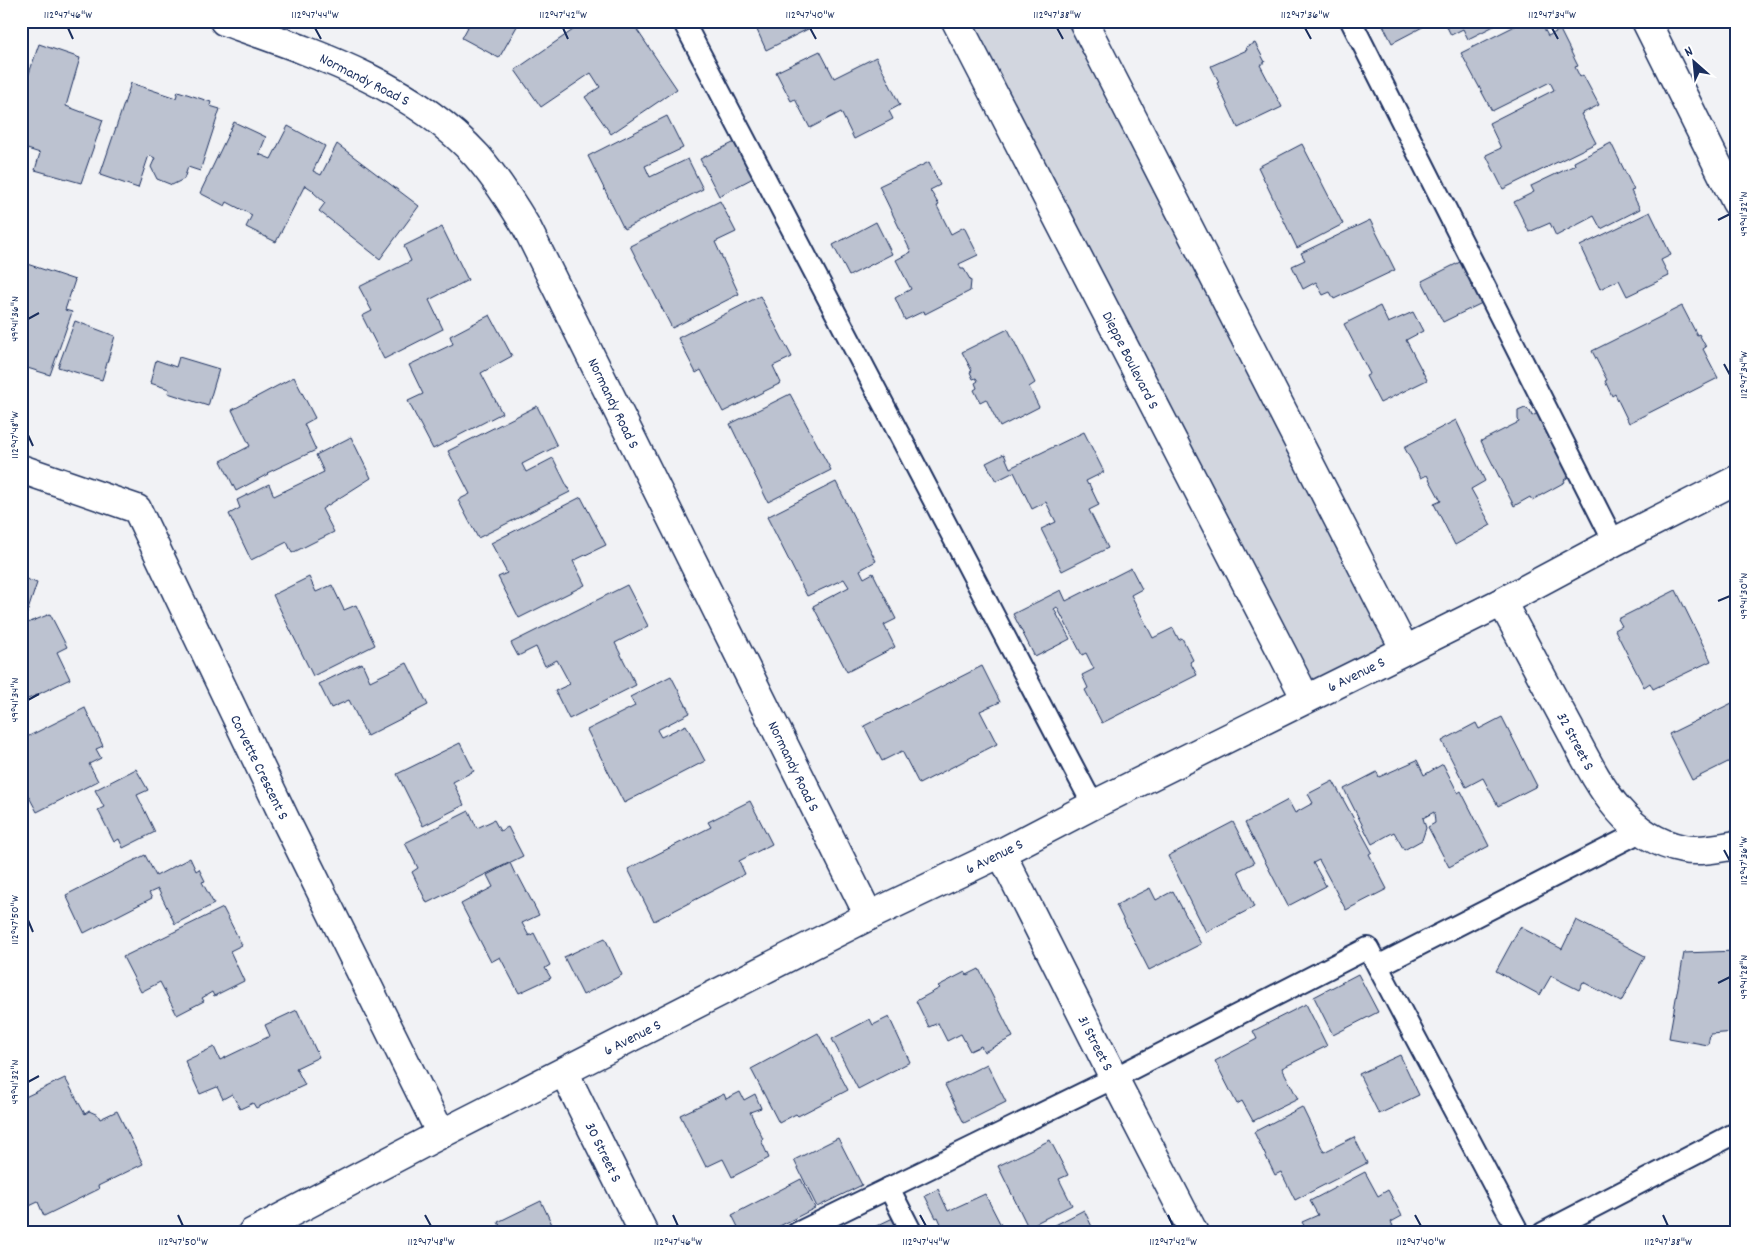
<svg xmlns="http://www.w3.org/2000/svg" width="1757" height="1254" viewBox="0 0 1757 1254" font-family="Dekko,sans-serif">
  <rect width="100%" height="100%" fill="#f1f2f5"/>
  <filter id="ink" filterUnits="userSpaceOnUse"><feTurbulence type="fractalNoise" baseFrequency=".02" numOctaves="2"/><feDisplacementMap in="SourceGraphic" scale="10" xChannelSelector="R" yChannelSelector="G"/><feConvolveMatrix kernelMatrix="1 2 1 2 8 2 1 2 1" color-interpolation-filters="sRGB"/></filter>
  <g filter="url(#ink)">
    <path fill="#d2d6df" stroke="#76829e" d="M 956,21 L 1083,21 L 1405,650 L 1306,699 Z"/>
    <g fill="#bcc2d0" stroke="#1b2f5e">
      <path d="M 458,21 L 520,21 L 499,58 L 462,38 L 468,27 Z"/>
      <path d="M 586,21 L 631,21 L 677,89 L 611,134 L 585,97 L 600,87 L 591,73 L 541,107 L 515,70 Z"/>
      <path d="M 764,21 L 824,21 L 766,50 L 757,30 L 766,25 Z"/>
      <path d="M 1381,21 L 1434,21 L 1392,43 Z"/>
      <path d="M 1444,21 L 1504,21 L 1468,39 L 1463,29 L 1451,35 Z"/>
      <path d="M 1525,21 L 1540,21 L 1548,36 L 1560,30 L 1578,66 L 1575,67 L 1580,77 L 1583,75 L 1599,105 L 1581,114 L 1596,143 L 1503,189 L 1486,155 L 1501,148 L 1489,123 L 1554,90 L 1550,82 L 1492,111 L 1461,53 Z"/>
      <path d="M 1255,43 L 1265,62 L 1260,65 L 1282,107 L 1238,128 L 1217,83 L 1219,82 L 1211,66 L 1247,50 L 1246,47 Z"/>
      <path d="M 39,44 L 80,58 L 66,106 L 103,120 L 81,183 L 35,170 L 40,153 L 21,147 L 21,97 Z"/>
      <path d="M 820,51 L 834,78 L 876,57 L 900,105 L 889,111 L 893,119 L 854,139 L 841,112 L 810,128 L 795,99 L 791,101 L 776,72 Z"/>
      <path d="M 131,83 L 176,98 L 178,91 L 211,102 L 210,106 L 220,109 L 200,171 L 188,167 L 184,179 L 172,185 L 157,179 L 151,167 L 155,158 L 149,155 L 138,188 L 100,175 Z"/>
      <path d="M 667,116 L 683,148 L 645,166 L 650,177 L 688,159 L 703,189 L 624,229 L 588,156 Z"/>
      <path d="M 234,122 L 266,137 L 259,154 L 271,159 L 288,126 L 325,146 L 313,171 L 321,175 L 337,144 L 419,206 L 380,259 L 319,211 L 325,203 L 313,192 L 314,191 L 305,185 L 276,242 L 246,227 L 252,215 L 227,202 L 225,206 L 200,193 Z"/>
      <path d="M 737,141 L 755,177 L 719,196 L 700,159 Z"/>
      <path d="M 1611,143 L 1634,190 L 1631,191 L 1640,209 L 1601,229 L 1594,216 L 1556,236 L 1550,223 L 1529,232 L 1514,202 L 1534,192 L 1531,186 L 1575,165 L 1574,162 Z"/>
      <path d="M 1302,144 L 1343,224 L 1297,248 L 1258,167 Z"/>
      <path d="M 929,162 L 940,185 L 930,190 L 939,205 L 937,206 L 951,234 L 964,227 L 978,255 L 959,264 L 961,269 L 964,269 L 971,281 L 970,291 L 925,314 L 924,311 L 905,320 L 895,298 L 911,289 L 896,260 L 911,252 L 879,186 Z"/>
      <path d="M 720,201 L 736,232 L 715,242 L 739,294 L 672,328 L 630,246 Z"/>
      <path d="M 1650,212 L 1671,255 L 1661,260 L 1669,276 L 1627,296 L 1619,280 L 1600,289 L 1580,246 Z"/>
      <path d="M 1370,220 L 1395,270 L 1334,299 L 1330,292 L 1323,295 L 1316,282 L 1303,289 L 1292,266 L 1305,260 L 1301,253 Z"/>
      <path d="M 876,222 L 892,254 L 849,276 L 833,245 Z"/>
      <path d="M 442,227 L 468,280 L 429,300 L 443,329 L 384,359 L 362,316 L 372,311 L 359,287 L 411,261 L 404,246 Z"/>
      <path d="M 1462,261 L 1482,303 L 1443,322 L 1422,281 Z"/>
      <path d="M 21,262 L 75,280 L 65,310 L 72,312 L 50,375 L 21,366 Z"/>
      <path d="M 760,296 L 792,357 L 773,366 L 781,383 L 723,412 L 701,370 L 696,373 L 678,338 Z"/>
      <path d="M 1380,306 L 1388,323 L 1413,312 L 1423,331 L 1406,340 L 1427,380 L 1380,403 L 1366,376 L 1370,374 L 1344,324 Z"/>
      <path d="M 1682,306 L 1697,335 L 1699,334 L 1706,347 L 1703,349 L 1718,378 L 1629,423 L 1615,394 L 1612,396 L 1605,381 L 1607,380 L 1592,351 Z"/>
      <path d="M 490,315 L 512,356 L 481,373 L 502,413 L 433,449 L 408,401 L 423,394 L 409,365 L 453,344 L 450,336 Z"/>
      <path d="M 75,321 L 115,336 L 102,380 L 58,367 Z"/>
      <path d="M 1008,329 L 1035,383 L 1029,387 L 1039,407 L 1000,427 L 986,399 L 980,402 L 974,390 L 977,388 L 975,383 L 978,381 L 976,378 L 973,379 L 970,372 L 972,371 L 962,352 Z"/>
      <path d="M 179,357 L 219,369 L 208,406 L 168,393 L 169,389 L 150,383 L 156,360 L 176,367 Z"/>
      <path d="M 294,377 L 315,418 L 304,424 L 316,450 L 267,473 L 268,474 L 236,491 L 221,461 L 250,446 L 232,410 Z"/>
      <path d="M 790,394 L 831,470 L 768,502 L 730,424 Z"/>
      <path d="M 537,406 L 557,446 L 522,464 L 526,472 L 553,458 L 570,492 L 478,538 L 458,500 L 470,494 L 448,451 Z"/>
      <path d="M 1525,408 L 1530,411 L 1532,416 L 1538,413 L 1570,476 L 1564,480 L 1565,482 L 1532,500 L 1530,497 L 1514,506 L 1481,441 L 1519,422 L 1518,419 L 1518,411 Z"/>
      <path d="M 1456,420 L 1485,481 L 1471,489 L 1491,525 L 1455,545 L 1434,504 L 1441,501 L 1427,475 L 1421,478 L 1404,447 Z"/>
      <path d="M 1084,432 L 1104,472 L 1086,481 L 1088,485 L 1089,484 L 1099,505 L 1089,510 L 1108,548 L 1062,571 L 1041,529 L 1056,522 L 1046,502 L 1032,509 L 1014,472 L 996,481 L 986,463 L 1004,454 L 1010,468 Z"/>
      <path d="M 351,437 L 371,478 L 322,509 L 334,532 L 292,553 L 287,542 L 251,560 L 229,514 L 240,508 L 237,500 L 269,484 L 274,496 L 324,472 L 316,455 Z"/>
      <path d="M 836,482 L 876,561 L 860,570 L 864,578 L 873,573 L 896,619 L 884,625 L 895,647 L 847,672 L 813,606 L 849,587 L 844,579 L 807,596 L 767,517 Z"/>
      <path d="M 581,497 L 606,545 L 573,561 L 585,585 L 519,618 L 498,577 L 507,573 L 491,543 Z"/>
      <path d="M 1131,568 L 1142,589 L 1131,595 L 1153,638 L 1173,628 L 1179,640 L 1182,638 L 1193,660 L 1190,662 L 1197,675 L 1102,723 L 1085,690 L 1088,688 L 1082,675 L 1094,669 L 1086,653 L 1082,655 L 1057,607 L 1054,609 L 1070,639 L 1035,657 L 1013,614 L 1061,590 L 1066,601 Z"/>
      <path d="M 21,577 L 37,583 L 23,625 L 50,614 L 67,647 L 57,652 L 70,679 L 24,701 L 21,696 Z"/>
      <path d="M 309,577 L 316,592 L 332,585 L 344,610 L 356,605 L 375,645 L 313,676 L 273,595 Z"/>
      <path d="M 627,585 L 648,626 L 615,643 L 636,685 L 569,719 L 555,691 L 570,684 L 557,660 L 545,666 L 536,647 L 518,656 L 511,643 Z"/>
      <path d="M 1676,590 L 1711,661 L 1653,689 L 1650,683 L 1644,687 L 1615,630 L 1622,626 L 1618,619 Z"/>
      <path d="M 362,663 L 370,681 L 407,663 L 428,705 L 367,736 L 349,700 L 331,708 L 319,684 Z"/>
      <path d="M 982,666 L 1000,702 L 980,711 L 997,744 L 919,784 L 902,751 L 882,761 L 864,726 Z"/>
      <path d="M 671,676 L 690,713 L 657,730 L 661,737 L 686,725 L 705,761 L 624,803 L 587,730 L 635,706 L 630,697 Z"/>
      <path d="M 1736,701 L 1736,758 L 1692,780 L 1669,734 Z"/>
      <path d="M 85,708 L 103,746 L 96,749 L 101,758 L 89,764 L 98,781 L 37,812 L 21,782 L 21,740 Z"/>
      <path d="M 1502,717 L 1537,786 L 1498,806 L 1483,778 L 1466,787 L 1442,741 L 1476,723 L 1479,729 Z"/>
      <path d="M 460,743 L 474,771 L 453,782 L 464,805 L 423,826 L 397,774 Z"/>
      <path d="M 1417,760 L 1424,775 L 1443,764 L 1458,793 L 1461,791 L 1489,846 L 1449,867 L 1428,827 L 1435,823 L 1434,812 L 1423,818 L 1426,828 L 1422,840 L 1404,850 L 1394,832 L 1372,844 L 1344,789 L 1377,772 L 1379,777 Z"/>
      <path d="M 136,769 L 148,790 L 137,795 L 155,832 L 123,848 L 119,839 L 114,842 L 98,810 L 104,807 L 95,790 Z"/>
      <path d="M 1333,781 L 1372,852 L 1369,854 L 1387,889 L 1346,910 L 1319,860 L 1313,863 L 1326,886 L 1288,906 L 1245,823 L 1288,800 L 1295,813 L 1313,803 L 1308,794 Z"/>
      <path d="M 750,801 L 772,844 L 739,861 L 745,874 L 654,921 L 628,869 L 711,827 L 708,822 Z"/>
      <path d="M 469,811 L 477,828 L 494,820 L 500,831 L 508,827 L 523,856 L 427,903 L 412,872 L 418,868 L 405,843 Z"/>
      <path d="M 1233,822 L 1254,863 L 1238,871 L 1254,907 L 1206,932 L 1168,856 Z"/>
      <path d="M 145,855 L 156,876 L 190,858 L 196,871 L 199,869 L 205,881 L 202,882 L 214,904 L 175,924 L 158,889 L 149,893 L 152,898 L 84,933 L 66,895 Z"/>
      <path d="M 510,863 L 516,876 L 518,875 L 539,915 L 522,923 L 529,936 L 534,933 L 550,965 L 545,968 L 551,978 L 519,993 L 500,957 L 491,962 L 461,904 L 493,887 L 487,875 Z"/>
      <path d="M 1150,888 L 1156,900 L 1173,891 L 1201,944 L 1149,970 L 1116,905 Z"/>
      <path d="M 223,908 L 242,945 L 230,951 L 244,981 L 214,996 L 212,992 L 202,998 L 204,1001 L 177,1015 L 160,982 L 141,992 L 123,957 Z"/>
      <path d="M 1576,920 L 1645,956 L 1621,1002 L 1583,982 L 1579,990 L 1551,976 L 1540,995 L 1496,971 L 1520,927 L 1562,949 Z"/>
      <path d="M 605,938 L 622,975 L 583,995 L 564,957 Z"/>
      <path d="M 1736,951 L 1736,1032 L 1710,1034 L 1708,1045 L 1669,1038 L 1684,953 Z"/>
      <path d="M 979,969 L 1013,1037 L 984,1052 L 981,1046 L 970,1051 L 961,1034 L 947,1041 L 938,1023 L 929,1027 L 916,1001 L 940,988 L 938,986 L 965,972 L 967,975 Z"/>
      <path d="M 1358,974 L 1378,1012 L 1333,1035 L 1314,997 Z"/>
      <path d="M 1306,1004 L 1327,1046 L 1282,1068 L 1298,1099 L 1253,1121 L 1242,1101 L 1237,1104 L 1215,1061 L 1257,1039 L 1253,1031 Z"/>
      <path d="M 297,1010 L 319,1057 L 296,1068 L 305,1085 L 256,1108 L 253,1103 L 240,1109 L 232,1094 L 223,1099 L 217,1087 L 200,1094 L 185,1061 L 214,1047 L 220,1060 L 270,1036 L 265,1025 Z"/>
      <path d="M 889,1017 L 910,1062 L 858,1089 L 832,1039 L 870,1019 L 873,1025 Z"/>
      <path d="M 818,1033 L 848,1090 L 798,1116 L 796,1114 L 779,1123 L 751,1069 Z"/>
      <path d="M 1400,1055 L 1419,1095 L 1379,1114 L 1359,1074 Z"/>
      <path d="M 987,1064 L 1006,1102 L 964,1123 L 945,1085 Z"/>
      <path d="M 65,1078 L 85,1114 L 89,1111 L 98,1115 L 100,1119 L 117,1111 L 143,1164 L 98,1186 L 99,1189 L 44,1216 L 38,1202 L 21,1210 L 21,1099 Z"/>
      <path d="M 740,1092 L 744,1100 L 755,1094 L 761,1108 L 750,1112 L 763,1139 L 761,1140 L 769,1158 L 732,1177 L 723,1159 L 706,1167 L 680,1115 L 724,1094 L 726,1099 Z"/>
      <path d="M 1302,1107 L 1324,1152 L 1354,1137 L 1367,1163 L 1295,1200 L 1281,1172 L 1275,1175 L 1254,1132 Z"/>
      <path d="M 838,1138 L 862,1185 L 817,1207 L 794,1160 Z"/>
      <path d="M 1050,1140 L 1068,1175 L 1059,1179 L 1072,1205 L 1028,1227 L 998,1166 Z"/>
      <path d="M 1365,1172 L 1378,1196 L 1388,1190 L 1402,1216 L 1391,1222 L 1393,1226 L 1380,1233 L 1308,1233 L 1302,1222 L 1318,1215 L 1310,1201 Z"/>
      <path d="M 801,1179 L 815,1208 L 766,1233 L 741,1233 L 732,1215 Z"/>
      <path d="M 938,1189 L 948,1211 L 985,1194 L 1005,1233 L 945,1233 L 938,1217 L 936,1218 L 925,1196 Z"/>
      <path d="M 541,1201 L 556,1233 L 486,1233 L 500,1226 L 498,1222 Z"/>
      <path d="M 1084,1210 L 1095,1233 L 1040,1233 Z"/>
      <path d="M 895,1217 L 903,1233 L 872,1233 L 870,1229 Z"/>
    </g>
    <g fill="none" stroke-linecap="round" stroke-linejoin="round">
      <g stroke="#1b2f5e" stroke-width="24">
        <g id="lane">
          <path d="M 683,21 L 1093,805"/>
          <path d="M 1351,21 L 1614,542"/>
          <path d="M 1378,966 L 1642,831"/>
          <path d="M 889,1188 L 912,1233"/>
          <path d="M 797,1233 L 1114,1078 L 1368,948 L 1519,1233"/>
          <path d="M 1543,1233 L 1736,1133"/>
        </g>
      </g>
      <g stroke="#1b2f5e" stroke-width="31">
        <g id="street">
          <path d="M 224,21 C 314,53 411,84 477,156 C 496,178 512,203 527,228 L 869,916"/>
          <path d="M 956,21 L 1306,699"/>
          <path d="M 1083,21 L 1405,650"/>
          <path d="M 1646,21 L 1736,202"/>
          <path d="M 21,469 L 137,509 L 285,819 L 441,1134"/>
          <path d="M 1502,602 C 1523,642 1545,682 1566,722 C 1594,773 1619,837 1683,849 C 1698,852 1720,848 1736,845"/>
          <path d="M 1001,853 L 1114,1078 L 1194,1233"/>
          <path d="M 564,1072 L 644,1233"/>
          <path d="M 252,1233 L 441,1134 L 869,916 L 1001,853 L 1093,805 L 1502,602 L 1614,542 L 1736,480"/>
        </g>
      </g>
      <use href="#lane" stroke="#fff" stroke-width="20"/>
      <use href="#street" stroke="#fff" stroke-width="28"/>
    </g>
  </g>
  <path fill="none" stroke="#1b2f5e" stroke-width="2" d="M 68,28 L 73,39M 315,28 L 321,39M 563,28 L 568,39M 810,28 L 816,39M 1057,28 L 1063,39M 1305,28 L 1311,39M 1552,28 L 1558,39M 1718,220 L 1730,214M 28,319 L 39,313M 1724,364 L 1730,375M 28,435 L 33,446M 1718,601 L 1730,596M 28,700 L 39,694M 1724,850 L 1730,861M 28,920 L 33,932M 1718,983 L 1730,977M 28,1082 L 39,1076M 178,1215 L 183,1226M 425,1215 L 431,1226M 673,1215 L 678,1226M 920,1215 L 926,1226M 1168,1215 L 1173,1226M 1415,1215 L 1421,1226M 1663,1215 L 1668,1226"/>
  <g text-anchor="middle" stroke-width="4" stroke-linejoin="round" paint-order="stroke">
    <g font-size="15" fill="#1b2f5e" stroke="#fff">
      <text transform="translate(365 79) rotate(27)" y="5">Normandy Road S</text>
      <text transform="translate(1131 360) rotate(63)" y="5">Dieppe Boulevard S</text>
      <text transform="translate(614 403) rotate(64)" y="5">Normandy Road S</text>
      <text transform="translate(1356 674) rotate(-26)" y="5">6 Avenue S</text>
      <text transform="translate(1576 741) rotate(62)" y="5">32 Street S</text>
      <text transform="translate(794 766) rotate(64)" y="5">Normandy Road S</text>
      <text transform="translate(260 767) rotate(64)" y="5">Corvette Crescent S</text>
      <text transform="translate(994 856) rotate(-26)" y="5">6 Avenue S</text>
      <text transform="translate(632 1037) rotate(-27)" y="5">6 Avenue S</text>
      <text transform="translate(1096 1043) rotate(63)" y="5">31 Street S</text>
      <text transform="translate(604 1152) rotate(64)" y="5">30 Street S</text>
    </g>
  </g>
  <rect width="1757" height="1254" fill="none" stroke="#fff" stroke-width="55"/>
  <g transform="translate(1694 62) rotate(333)" stroke="#ffffff" stroke-width="4" paint-order="stroke">
  <path d="M0-4L9 19L0 12L-9 19Z" fill="#1b2f5e"/>
  <text y="-8" font-size="14" font-weight="bold" text-anchor="middle" fill="#1b2f5e">N</text>
  </g>
  <rect x="28" y="28" width="1702" height="1198" fill="none" stroke="#1b2f5e" stroke-width="2"/>
  <g font-size="12" text-anchor="middle" fill="#1b2f5e">
    <text x="68" y="18">112°47'46"W</text>
    <text x="315" y="18">112°47'44"W</text>
    <text x="563" y="18">112°47'42"W</text>
    <text x="810" y="18">112°47'40"W</text>
    <text x="1057" y="18">112°47'38"W</text>
    <text x="1305" y="18">112°47'36"W</text>
    <text x="1552" y="18">112°47'34"W</text>
    <text transform="translate(1743 214) rotate(-90)" y="4">49°41'32"N</text>
    <text transform="translate(14 319) rotate(-90)" y="4">49°41'36"N</text>
    <text transform="translate(1743 375) rotate(-90)" y="4">112°47'34"W</text>
    <text transform="translate(14 435) rotate(-90)" y="4">112°47'48"W</text>
    <text transform="translate(1743 596) rotate(-90)" y="4">49°41'30"N</text>
    <text transform="translate(14 700) rotate(-90)" y="4">49°41'34"N</text>
    <text transform="translate(1743 861) rotate(-90)" y="4">112°47'36"W</text>
    <text transform="translate(14 920) rotate(-90)" y="4">112°47'50"W</text>
    <text transform="translate(1743 977) rotate(-90)" y="4">49°41'28"N</text>
    <text transform="translate(14 1082) rotate(-90)" y="4">49°41'32"N</text>
    <text x="183" y="1245">112°47'50"W</text>
    <text x="431" y="1245">112°47'48"W</text>
    <text x="678" y="1245">112°47'46"W</text>
    <text x="926" y="1245">112°47'44"W</text>
    <text x="1173" y="1245">112°47'42"W</text>
    <text x="1421" y="1245">112°47'40"W</text>
    <text x="1668" y="1245">112°47'38"W</text>
  </g>
</svg>
